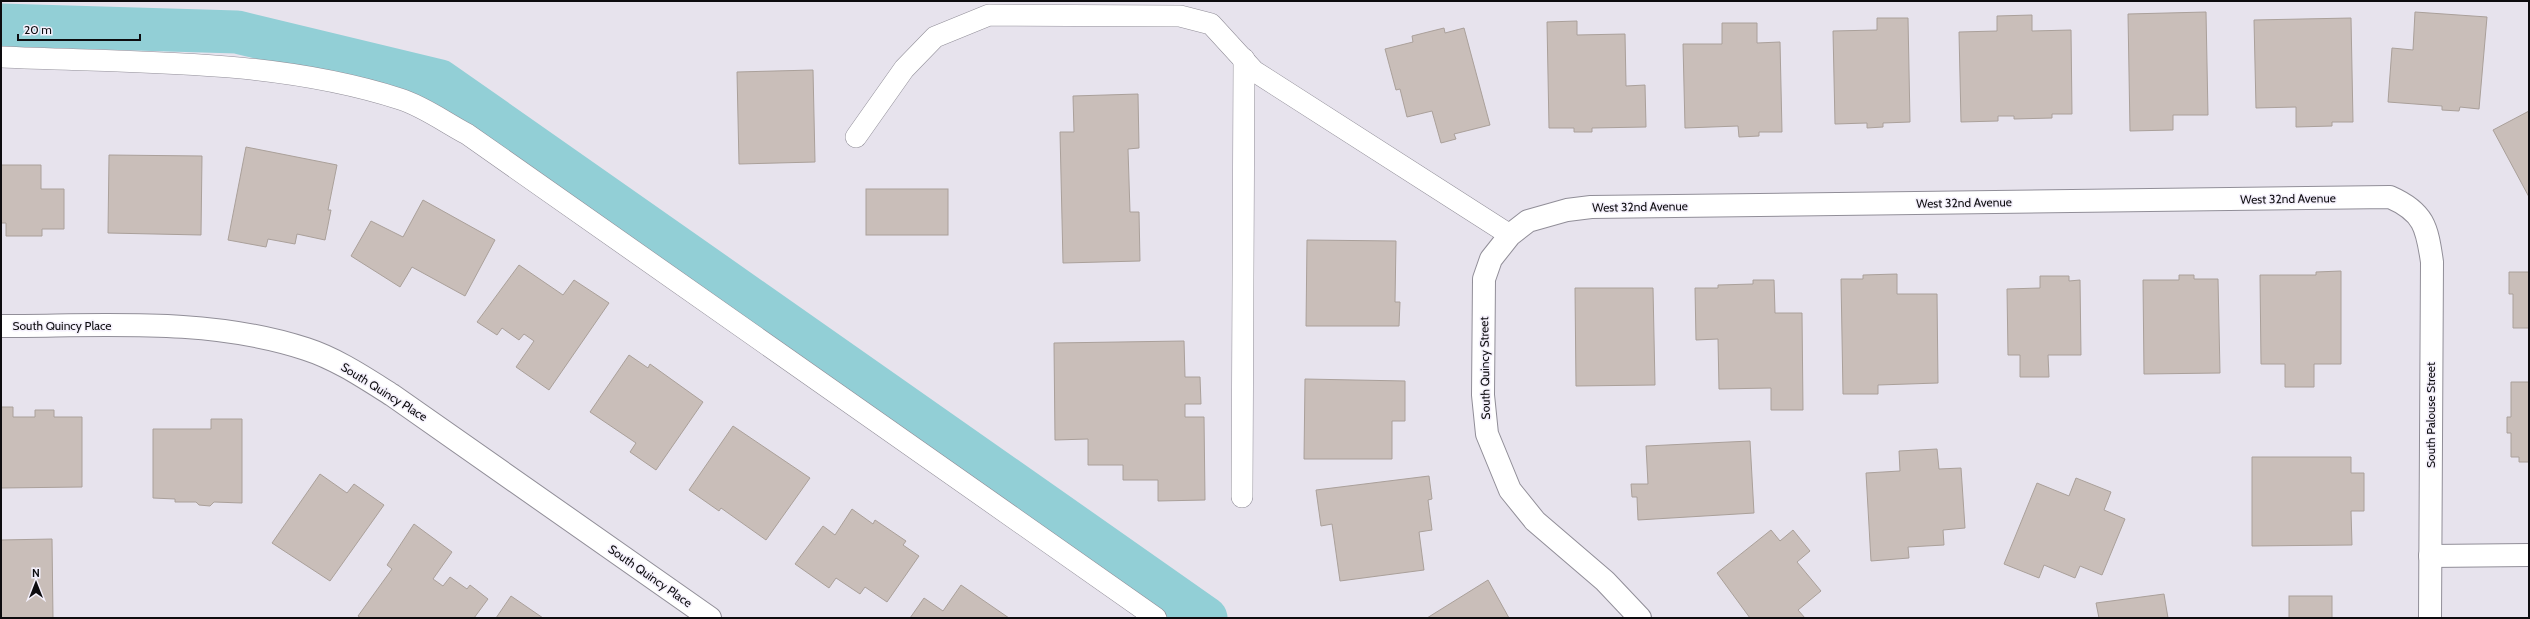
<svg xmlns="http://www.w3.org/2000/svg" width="2530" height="619" viewBox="0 0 2530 619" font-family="Cabin,sans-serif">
  <rect width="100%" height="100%" fill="#e7e3ed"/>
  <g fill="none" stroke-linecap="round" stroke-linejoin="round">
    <path stroke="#92cfd6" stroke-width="43" d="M 1,25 L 237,32 L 440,81 L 1206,618"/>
  </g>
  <g fill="#c9beb9" stroke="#aaa09a">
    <path d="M 2206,12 L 2208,115 L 2173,115 L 2173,130 L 2130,131 L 2128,14 Z"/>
    <path d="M 2415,12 L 2487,17 L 2479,109 L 2460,107 L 2459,111 L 2442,110 L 2442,106 L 2388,102 L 2392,48 L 2413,50 Z"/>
    <path d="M 2032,15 L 2032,31 L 2071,30 L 2072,114 L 2052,114 L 2052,118 L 2014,119 L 2014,116 L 1998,116 L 1998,121 L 1961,122 L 1959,32 L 1997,31 L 1997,16 Z"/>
    <path d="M 1877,18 L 1908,18 L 1910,122 L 1883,123 L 1883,127 L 1867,128 L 1867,123 L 1835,124 L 1833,31 L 1877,30 Z"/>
    <path d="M 2351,18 L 2353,122 L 2332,122 L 2332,126 L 2296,127 L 2296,107 L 2256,108 L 2254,20 Z"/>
    <path d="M 1577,21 L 1577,35 L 1625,34 L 1626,86 L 1645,85 L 1646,127 L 1592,128 L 1592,132 L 1574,132 L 1574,128 L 1549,128 L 1547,22 Z"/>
    <path d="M 1722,23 L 1757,23 L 1757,43 L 1780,42 L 1782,132 L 1759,132 L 1759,136 L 1739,137 L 1738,126 L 1685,128 L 1683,44 L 1722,44 Z"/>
    <path d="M 1444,28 L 1445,33 L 1464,28 L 1490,125 L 1454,134 L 1456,139 L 1441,143 L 1432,111 L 1407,117 L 1400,89 L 1396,90 L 1385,49 L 1413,42 L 1412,36 Z"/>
    <path d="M 813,70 L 815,162 L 739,164 L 737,72 Z"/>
    <path d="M 1138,94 L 1139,148 L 1128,149 L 1130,212 L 1139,212 L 1140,261 L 1063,263 L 1060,132 L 1074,132 L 1073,96 Z"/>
    <path d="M 2529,111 L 2529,197 L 2493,130 Z"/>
    <path d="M 246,147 L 337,165 L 328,210 L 331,210 L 325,240 L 297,234 L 295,244 L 268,239 L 266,247 L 228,240 Z"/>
    <path d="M 109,155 L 202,156 L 201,235 L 108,233 Z"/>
    <path d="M 1,165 L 41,165 L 41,189 L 64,189 L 64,229 L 42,229 L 42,236 L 6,236 L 6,223 L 1,223 Z"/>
    <rect x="866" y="189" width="82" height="46"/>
    <path d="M 423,200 L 495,240 L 465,296 L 412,267 L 400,287 L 351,256 L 371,221 L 403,237 Z"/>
    <path d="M 1307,240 L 1396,241 L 1395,302 L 1400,302 L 1399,326 L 1306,326 Z"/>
    <path d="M 519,265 L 563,295 L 574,280 L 609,303 L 549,390 L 516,367 L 534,341 L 524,334 L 519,340 L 502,328 L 497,335 L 477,322 Z"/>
    <path d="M 2341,271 L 2341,364 L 2314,364 L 2314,387 L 2285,387 L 2285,364 L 2261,364 L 2260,275 L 2316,275 L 2316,272 Z"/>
    <path d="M 2509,272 L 2529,272 L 2529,328 L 2513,328 L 2513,294 L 2509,294 Z"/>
    <path d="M 1897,274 L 1897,294 L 1937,294 L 1938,383 L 1878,385 L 1878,394 L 1843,394 L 1841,279 L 1863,279 L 1863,275 Z"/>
    <path d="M 2179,275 L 2194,275 L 2194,279 L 2218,279 L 2220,373 L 2144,374 L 2143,280 L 2179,280 Z"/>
    <path d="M 2040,276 L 2069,276 L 2069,281 L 2080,280 L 2081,355 L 2048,355 L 2049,377 L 2020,377 L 2020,355 L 2008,355 L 2007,289 L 2040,288 Z"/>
    <path d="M 1753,280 L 1774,280 L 1775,313 L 1802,313 L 1803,410 L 1771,410 L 1771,388 L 1719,389 L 1718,339 L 1696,340 L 1695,288 L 1718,288 L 1718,285 L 1753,284 Z"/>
    <path d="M 1575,288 L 1653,288 L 1655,385 L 1576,386 Z"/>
    <path d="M 1184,341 L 1185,377 L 1200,377 L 1201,404 L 1185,404 L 1185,417 L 1204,417 L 1205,500 L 1158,501 L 1158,480 L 1123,480 L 1123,465 L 1088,465 L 1088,439 L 1055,440 L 1054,343 Z"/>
    <path d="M 629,355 L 648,368 L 650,364 L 703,402 L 656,470 L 630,452 L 636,443 L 590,412 Z"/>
    <path d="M 1305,379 L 1405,381 L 1405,421 L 1392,421 L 1392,459 L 1304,459 Z"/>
    <path d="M 2511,382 L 2529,382 L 2529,462 L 2519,462 L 2519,457 L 2511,457 L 2511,433 L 2507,433 L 2507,417 L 2511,417 Z"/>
    <path d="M 1,407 L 13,407 L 13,417 L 35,417 L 35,410 L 54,410 L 54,417 L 82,417 L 82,487 L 1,488 Z"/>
    <path d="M 211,419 L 242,419 L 242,503 L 214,502 L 210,506 L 199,505 L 196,502 L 175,502 L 175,499 L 153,498 L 153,429 L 211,429 Z"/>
    <path d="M 733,426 L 810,478 L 766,540 L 721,508 L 719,511 L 689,490 Z"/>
    <path d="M 1750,441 L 1754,513 L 1638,520 L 1637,497 L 1632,497 L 1631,484 L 1648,484 L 1646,446 Z"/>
    <path d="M 1937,449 L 1939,469 L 1961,468 L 1965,528 L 1943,530 L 1944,545 L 1908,547 L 1909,558 L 1871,561 L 1866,473 L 1900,471 L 1899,451 Z"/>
    <path d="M 2252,457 L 2351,457 L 2351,473 L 2364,473 L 2364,511 L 2351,511 L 2352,545 L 2252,546 Z"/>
    <path d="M 320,474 L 347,493 L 354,484 L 384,505 L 330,581 L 272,543 Z"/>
    <path d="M 1429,476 L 1432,499 L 1428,500 L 1432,530 L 1419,532 L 1424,570 L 1340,581 L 1332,524 L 1321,526 L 1316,490 Z"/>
    <path d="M 2076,478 L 2111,492 L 2104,510 L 2125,519 L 2102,575 L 2080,566 L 2075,578 L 2044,565 L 2039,578 L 2004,564 L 2037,483 L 2069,496 Z"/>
    <path d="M 852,509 L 873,524 L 875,520 L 906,541 L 903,545 L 919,556 L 887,602 L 865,587 L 860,594 L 836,578 L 829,588 L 795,564 L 823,526 L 835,535 Z"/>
    <path d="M 414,524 L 452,552 L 433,579 L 443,586 L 450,577 L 467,589 L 470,585 L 488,599 L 474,618 L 361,618 L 358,616 L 392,569 L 387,565 Z"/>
    <path d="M 1771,530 L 1780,541 L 1793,530 L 1810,551 L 1797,562 L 1821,591 L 1798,610 L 1805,618 L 1750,618 L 1717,573 Z"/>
    <path d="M 52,539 L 53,618 L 1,618 L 1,540 Z"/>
    <path d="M 1488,580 L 1509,618 L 1427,618 Z"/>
    <path d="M 961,585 L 1009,618 L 910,618 L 924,598 L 943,611 Z"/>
    <path d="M 2164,594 L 2168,618 L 2099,618 L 2096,603 Z"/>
    <path d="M 511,596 L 543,618 L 496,618 Z"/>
    <rect x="2289" y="596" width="43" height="22"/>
  </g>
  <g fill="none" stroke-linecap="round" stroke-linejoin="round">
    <g stroke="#918e98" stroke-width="22">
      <g id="service">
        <path d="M 1,57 C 133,63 273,58 400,99 C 423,106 446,123 467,134 L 1156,618"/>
        <path d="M 856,137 L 904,69 L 935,37 L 989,15 L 1180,16 L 1211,24 L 1254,71 L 1510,235"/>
        <path d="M 1242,497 L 1244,59"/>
      </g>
    </g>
    <g stroke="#918e98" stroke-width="24">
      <g id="minor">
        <path d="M 1,326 C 102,326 209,317 306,349 C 337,359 365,378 392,395 L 710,618"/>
        <path d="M 2430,556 L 2529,555"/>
        <path d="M 1640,618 L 1605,581 L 1535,521 L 1510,490 L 1487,434 L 1483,395 L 1484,279 L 1491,259 L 1510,235 L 1528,221 L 1567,210 L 1591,207 L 2390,197 C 2424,212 2427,227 2432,262 L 2430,618"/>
      </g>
    </g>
    <use href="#service" stroke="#fff" stroke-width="21"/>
    <use href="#minor" stroke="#fff" stroke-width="22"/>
  </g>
  <g text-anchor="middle" stroke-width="3" stroke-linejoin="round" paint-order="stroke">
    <g font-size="12" fill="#0d0c0f" stroke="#f4f0fb">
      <text transform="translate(2288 199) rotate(-1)" y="4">West 32nd Avenue</text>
      <text transform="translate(1964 203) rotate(-1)" y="4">West 32nd Avenue</text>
      <text transform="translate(1640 207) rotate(-1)" y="4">West 32nd Avenue</text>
      <text x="62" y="330">South Quincy Place</text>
      <text transform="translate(1485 368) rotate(-91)" y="4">South Quincy Street</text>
      <text transform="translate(384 392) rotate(32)" y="4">South Quincy Place</text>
      <text transform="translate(2431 415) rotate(-90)" y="4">South Palouse Street</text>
      <text transform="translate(650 576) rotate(35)" y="4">South Quincy Place</text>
    </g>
  </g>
  <rect width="2530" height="619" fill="none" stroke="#0d0c0f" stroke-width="4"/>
  <g transform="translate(36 583)" stroke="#f4f0fb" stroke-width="3" paint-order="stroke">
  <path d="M0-3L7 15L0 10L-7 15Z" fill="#0d0c0f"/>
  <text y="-6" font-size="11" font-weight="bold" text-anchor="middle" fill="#0d0c0f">N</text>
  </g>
  <path d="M18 34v6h122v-6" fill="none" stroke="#0d0c0f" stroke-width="2"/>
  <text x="24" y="34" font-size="12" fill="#0d0c0f" stroke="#f4f0fb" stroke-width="3" paint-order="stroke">20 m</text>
</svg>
